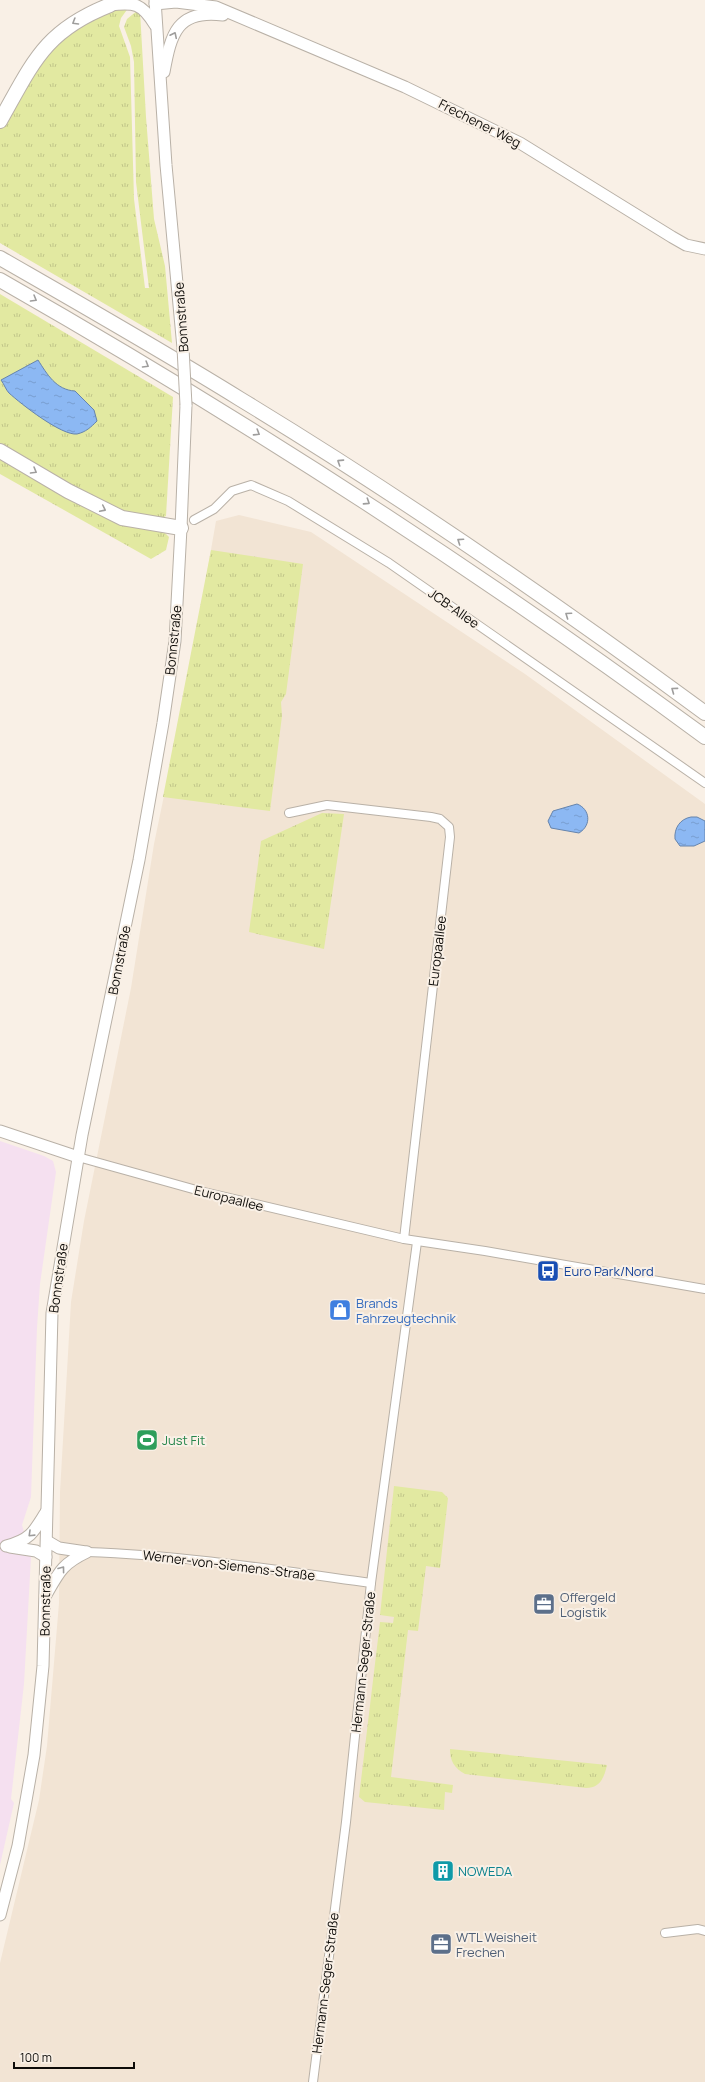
<svg xmlns="http://www.w3.org/2000/svg" width="705" height="2082" viewBox="0 0 705 2082" font-family="Manrope,sans-serif">
  <defs>
    <pattern id="grass-tufts" width="24" height="20" patternUnits="userSpaceOnUse"><rect width="24" height="20" fill="#e2e9a1"/><path d="M3 7l-1-3M5 7V3M7 7l1-3M15 17l-1-3M17 17v-4M19 17l1-3" fill="none" stroke="#c1c689"/></pattern>
    <pattern id="water-ripples" width="26" height="14" patternUnits="userSpaceOnUse"><rect width="26" height="14" fill="#8cb8f3"/><path d="M2 4q2-2 4 0t4 0M15 11q2-2 4 0t4 0" fill="none" stroke="#789dcf"/></pattern>
  </defs>
  <rect width="100%" height="100%" fill="#f9f0e6"/>
  <path fill="#f5e0f0" d="M 0,1141 L 44,1156 L 53,1161 L 56,1172 L 40,1284 L 37,1328 L 31,1497 L 22,1525 L 31,1557 L 24,1684 L 11,1799 L 14,1803 L 0,1865 Z"/>
  <path fill="#f2e4d4" d="M 239,515 L 311,532 L 525,674 L 705,804 L 705,2082 L 0,2082 L 0,1963 L 39,1800 L 47,1746 L 59,1603 L 60,1492 L 71,1302 L 84,1221 L 131,988 L 154,844 L 191,665 L 216,521 Z"/>
  <g fill="url(#grass-tufts)">
    <path d="M 129,7 L 121,18 L 119,26 L 130,57 L 134,199 L 145,288 L 149,288 L 136,182 L 134,62 L 131,46 L 124,27 L 127,19 L 138,10 L 140,11 L 146,117 L 154,219 L 165,266 L 172,343 L 0,243 L 0,128 L 32,70 L 60,36 L 111,10 Z"/>
    <path d="M 0,294 L 173,397 L 166,516 L 160,519 L 118,510 L 0,447 Z"/>
    <path d="M 0,457 L 165,533 L 169,537 L 166,550 L 151,559 L 0,474 Z"/>
    <path d="M 211,550 L 303,564 L 286,694 L 281,702 L 282,716 L 270,811 L 163,797 Z"/>
    <path d="M 322,813 L 344,814 L 324,949 L 249,932 L 261,841 Z"/>
    <path d="M 394,1486 L 442,1492 L 448,1498 L 440,1568 L 426,1566 L 418,1631 L 408,1630 L 391,1777 L 453,1785 L 452,1793 L 445,1792 L 444,1810 L 365,1802 L 359,1797 L 380,1622 L 393,1623 L 394,1617 L 380,1615 Z"/>
    <path d="M 450,1749 L 607,1765 C 604,1778 600,1788 586,1788 L 465,1774 C 454,1768 450,1761 450,1749 Z"/>
  </g>
  <g fill="url(#water-ripples)" stroke="#6684ac">
    <path d="M 38,360 C 47,374 56,390 75,391 L 94,410 L 97,421 C 91,427 86,432 77,434 C 62,436 21,404 9,393 C 6,390 4,384 1,380 Z"/>
    <path d="M 577,804 C 590,809 592,825 579,833 L 551,828 L 548,821 L 553,811 Z"/>
    <path d="M 691,817 L 697,817 L 705,821 L 705,841 L 694,846 L 680,846 L 675,839 C 674,828 680,819 691,817 Z"/>
  </g>
  <g fill="none" stroke-linecap="round" stroke-linejoin="round">
    <g stroke="#b9b1a7" stroke-width="10">
      <g id="street">
        <path d="M 194,520 L 214,509 L 232,491 L 251,485 L 288,501 L 389,563 L 705,783"/>
        <path d="M 289,813 L 327,805 L 431,817 L 440,819 L 449,827 L 450,837 L 404,1239"/>
        <path d="M 78,1157 L 200,1191 L 404,1239 L 485,1251 L 705,1289"/>
        <path d="M 87,1552 C 182,1555 277,1570 371,1583"/>
        <path d="M 665,1933 L 698,1929 L 705,1931"/>
        <path d="M 313,2082 L 346,1822 L 371,1583 L 417,1242"/>
      </g>
    </g>
    <g stroke="#b9b1a7" stroke-width="13">
      <g id="secondary">
        <path d="M 155,0 L 166,165 L 183,348"/>
        <path d="M 155,4 L 176,2 L 216,7 L 405,87 L 520,143 L 672,237 L 686,245 L 705,249"/>
        <path d="M 110,5 C 134,2 142,3 155,25"/>
        <path d="M 164,72 C 171,34 177,9 223,15"/>
        <path d="M 0,1131 L 78,1157"/>
        <path d="M 47,1541 L 59,1548 L 86,1552"/>
        <path d="M 6,1546 C 30,1540 34,1532 46,1512"/>
        <path d="M 10,1547 L 36,1551 L 46,1557"/>
        <path d="M 46,1595 C 59,1572 62,1564 87,1552"/>
        <path d="M 0,1915 L 18,1846 L 34,1755 L 43,1666 L 52,1313 L 82,1135 L 139,860 L 163,723 L 175,641 L 181,528 L 186,405"/>
      </g>
    </g>
    <g stroke="#b9b1a7" stroke-width="16">
      <g id="highway">
        <path d="M 0,121 C 33,63 44,31 110,5"/>
        <path d="M 0,258 C 80,304 161,350 240,399 C 400,496 554,602 705,713"/>
        <path d="M 0,280 C 244,419 479,571 705,737"/>
        <path d="M 0,451 L 68,491 L 122,518 L 181,528"/>
      </g>
    </g>
    <use href="#street" stroke="#fff" stroke-width="8"/>
    <use href="#secondary" stroke="#fff" stroke-width="11"/>
    <use href="#highway" stroke="#fff" stroke-width="14"/>
    <g stroke="#b9b1a7" stroke-width="13" stroke-linecap="butt">
      <path id="secondary-bridge" d="M 183,348 L 186,405"/>
    </g>
    <use href="#secondary-bridge" stroke="#fff" stroke-width="11"/>
  </g>
  <defs><path id="oneway-chevron" d="M-2-3.5L2.5 0L-2 3.5" fill="none" stroke-width="1.6" stroke-linecap="round" stroke-linejoin="round"/></defs>
  <g stroke="#9e9d9c">
    <use href="#oneway-chevron" transform="translate(75 22) rotate(149)"/>
    <use href="#oneway-chevron" transform="translate(174 35) rotate(-64)"/>
    <use href="#oneway-chevron" transform="translate(34 299) rotate(30)"/>
    <use href="#oneway-chevron" transform="translate(146 365) rotate(31)"/>
    <use href="#oneway-chevron" transform="translate(257 433) rotate(32)"/>
    <use href="#oneway-chevron" transform="translate(340 462) rotate(-147)"/>
    <use href="#oneway-chevron" transform="translate(34 471) rotate(30)"/>
    <use href="#oneway-chevron" transform="translate(367 502) rotate(33)"/>
    <use href="#oneway-chevron" transform="translate(103 509) rotate(26)"/>
    <use href="#oneway-chevron" transform="translate(460 541) rotate(-146)"/>
    <use href="#oneway-chevron" transform="translate(568 615) rotate(-145)"/>
    <use href="#oneway-chevron" transform="translate(674 690) rotate(-144)"/>
    <use href="#oneway-chevron" transform="translate(31 1534) rotate(136)"/>
    <use href="#oneway-chevron" transform="translate(62 1569) rotate(-53)"/>
  </g>
  <defs>
    <g id="bus-square" transform="scale(1.15)"><rect x="-9" y="-9" width="18" height="18" rx="4" fill="#1a4fb4" stroke="#f9f0e6"/><path d="M-5-6H5V4H4V6H2V4H-2V6H-4V4H-5ZM-3.5-4V0h7V-4ZM-3.5 1.2v1.5H-2V1.2ZM2 1.2v1.5H3.5V1.2Z" fill="#fff"/></g>
    <g id="shop-square" transform="scale(1.15)"><rect x="-9" y="-9" width="18" height="18" rx="4" fill="#3f7fe0" stroke="#f9f0e6"/><path d="M-5-2.5h2.3a2.7 3.5 0 0 1 5.4 0H5L5.5 6h-11ZM-1.5-2.5h3a1.5 2.3 0 0 0-3 0Z" fill="#fff"/></g>
    <g id="stadium-square" transform="scale(1.15)"><rect x="-9" y="-9" width="18" height="18" rx="4" fill="#2e9e5b" stroke="#f9f0e6"/><path d="M0-5a6.5 5 0 1 0 0 10a6.5 5 0 1 0 0-10ZM-3.5-1.8h7v3.6h-7Z" fill="#fff"/></g>
    <g id="office-square" transform="scale(1.15)"><rect x="-9" y="-9" width="18" height="18" rx="4" fill="#5c6f8a" stroke="#f9f0e6"/><path d="M-6-3h4V-5.5h4V-3h4V5H-6ZM-1-4.5V-3h2v-1.5ZM-6 0V1H6V0Z" fill="#fff"/></g>
    <g id="building-square" transform="scale(1.15)"><rect x="-9" y="-9" width="18" height="18" rx="4" fill="#0f9aa8" stroke="#f9f0e6"/><path d="M-4-6H4V6H1V3H-1V6H-4ZM-2.5-4.3h1.7v1.8h-1.7ZM.8-4.3h1.7v1.8H.8ZM-2.5-1h1.7V.8h-1.7ZM.8-1h1.7V.8H.8Z" fill="#fff"/></g>
  </defs>
  <g fill-rule="evenodd">
    <use href="#bus-square" x="548" y="1271"/>
    <use href="#shop-square" x="340" y="1310"/>
    <use href="#stadium-square" x="147" y="1440"/>
    <use href="#office-square" x="544" y="1604"/>
    <use href="#building-square" x="443" y="1871"/>
    <use href="#office-square" x="441" y="1944"/>
  </g>
  <g text-anchor="middle" stroke-width="4" stroke-linejoin="round" paint-order="stroke">
    <g font-size="13" fill="#0d0b08" stroke="#f9f0e6">
      <text transform="translate(480 123) rotate(27)" y="5">Frechener Weg</text>
      <text transform="translate(181 317) rotate(-94)" y="5">Bonnstraße</text>
      <text transform="translate(454 608) rotate(35)" y="5">JCB-Allee</text>
      <text transform="translate(173 640) rotate(-84)" y="5">Bonnstraße</text>
      <text transform="translate(437 951) rotate(-83)" y="5">Europaallee</text>
      <text transform="translate(119 960) rotate(-79)" y="5">Bonnstraße</text>
      <text transform="translate(229 1198) rotate(14)" y="5">Europaallee</text>
      <text transform="translate(58 1278) rotate(-82)" y="5">Bonnstraße</text>
      <text transform="translate(229 1565) rotate(7)" y="5">Werner-von-Siemens-Straße</text>
      <text transform="translate(45 1601) rotate(-89)" y="5">Bonnstraße</text>
      <text transform="translate(363 1662) rotate(-84)" y="5">Hermann-Seger-Straße</text>
      <text transform="translate(325 1983) rotate(-83)" y="5">Hermann-Seger-Straße</text>
    </g>
    <g font-size="13" fill="#164399" stroke="#f9f0e6" text-anchor="start">
      <text x="564" y="1276">Euro Park/Nord</text>
    </g>
    <g font-size="13" fill="#366cbe" stroke="#f9f0e6" text-anchor="start">
      <text x="356" y="1308">Brands<tspan x="356" dy="15">Fahrzeugtechnik</tspan></text>
    </g>
    <g font-size="13" fill="#27864d" stroke="#f9f0e6" text-anchor="start">
      <text x="162" y="1445">Just Fit</text>
    </g>
    <g font-size="13" fill="#4e5e75" stroke="#f9f0e6" text-anchor="start">
      <text x="560" y="1602">Offergeld<tspan x="560" dy="15">Logistik</tspan></text>
      <text x="456" y="1942">WTL Weisheit<tspan x="456" dy="15">Frechen</tspan></text>
    </g>
    <g font-size="13" fill="#0d838f" stroke="#f9f0e6" text-anchor="start">
      <text x="458" y="1876">NOWEDA</text>
    </g>
  </g>
  <path d="M14 2062v6h120v-6" fill="none" stroke="#0d0b08" stroke-width="2"/>
  <text x="20" y="2062" font-size="12" fill="#0d0b08" stroke="#f9f0e6" stroke-width="3" paint-order="stroke">100 m</text>
</svg>
